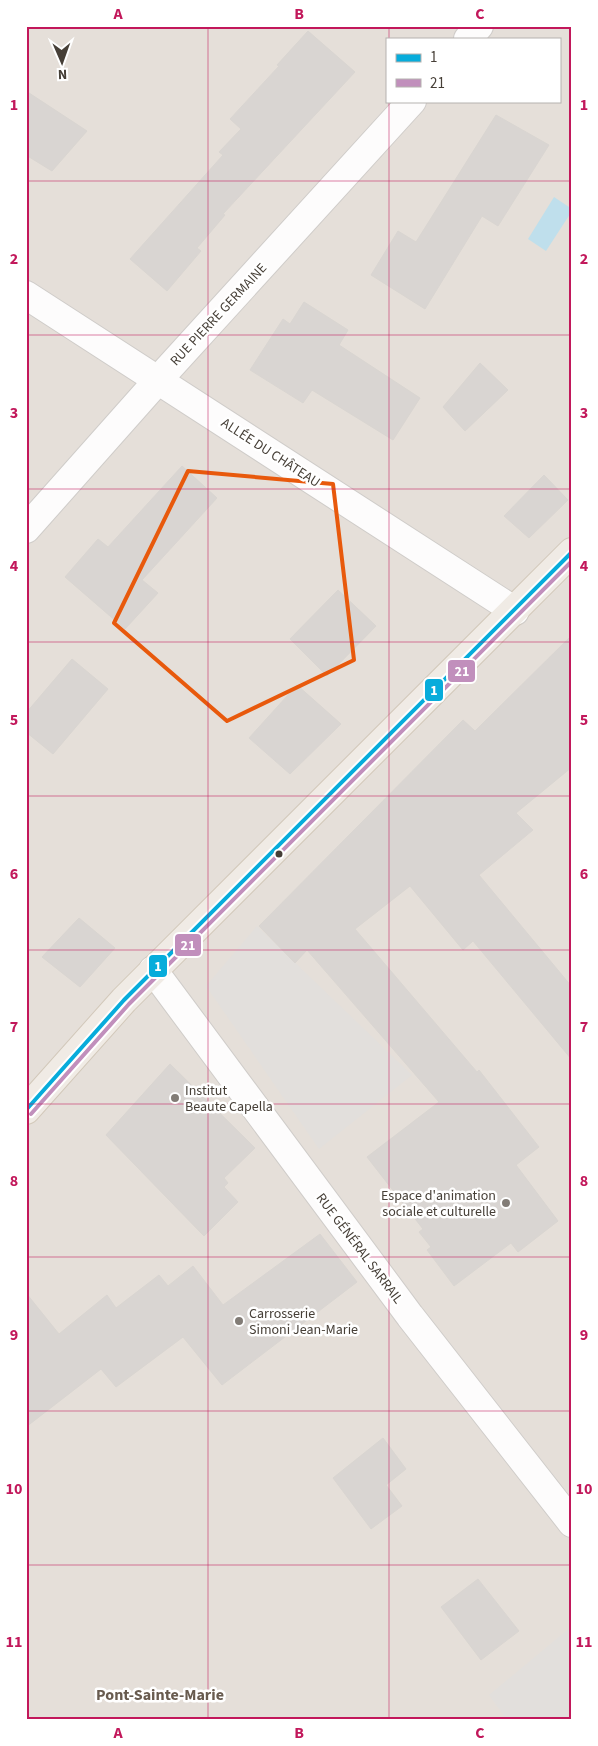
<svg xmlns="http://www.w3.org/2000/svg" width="598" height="1746" viewBox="0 0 598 1746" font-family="'Source Sans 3',sans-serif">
  <rect width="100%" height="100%" fill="#f1eeeb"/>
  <path fill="#e5dfd9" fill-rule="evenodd" d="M 26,26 L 572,26 L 572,1720 L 26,1720 ZM 387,39 L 559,39 L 559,101 L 387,101 Z"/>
  <g fill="#e2dfdc">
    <path d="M 257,926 L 412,1075 L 319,1149 L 206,986 Z"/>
    <path d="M 572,1626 L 572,1720 L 507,1720 L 489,1695 Z"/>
  </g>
  <path fill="#bfdfec" d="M 554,197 L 572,209 L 572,211 L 546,251 L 528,239 Z"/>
  <g fill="#d9d5d2" stroke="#d9d5d1">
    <path d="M 308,31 L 355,72 L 223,214 L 225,215 L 197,248 L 201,251 L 167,291 L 130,259 L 223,155 L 219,152 L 241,129 L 230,119 L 279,66 L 277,65 Z"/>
    <path d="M 26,91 L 87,131 L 52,171 L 26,155 Z"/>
    <path d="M 496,115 L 549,145 L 498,226 L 482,216 L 425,309 L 371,275 L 398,231 L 416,242 Z"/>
    <path d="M 304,302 L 348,330 L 339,345 L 420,398 L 393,440 L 312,390 L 303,403 L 250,370 L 283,319 L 290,324 Z"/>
    <path d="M 480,363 L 508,390 L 465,431 L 443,407 Z"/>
    <path d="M 182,466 L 217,498 L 142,580 L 158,593 L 125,629 L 65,577 L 98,539 L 108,547 Z"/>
    <path d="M 544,475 L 568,500 L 529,538 L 504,516 Z"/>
    <path d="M 338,590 L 376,626 L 327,676 L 290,639 Z"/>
    <path d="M 572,635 L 572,767 L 516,813 L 533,830 L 479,875 L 572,987 L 572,1060 L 473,941 L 463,950 L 410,886 L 355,929 L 477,1072 L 479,1070 L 539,1147 L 516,1165 L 558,1221 L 518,1252 L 511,1243 L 454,1286 L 427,1250 L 431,1247 L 419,1232 L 423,1229 L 367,1157 L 439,1102 L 307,950 L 295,963 L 259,926 L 463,720 L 475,731 Z"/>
    <path d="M 72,659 L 108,689 L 53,754 L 26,732 L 26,713 Z"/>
    <path d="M 297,685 L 341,724 L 290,774 L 249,738 Z"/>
    <path d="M 79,918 L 115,948 L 80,987 L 42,957 Z"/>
    <path d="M 170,1064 L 255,1148 L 224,1178 L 228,1183 L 224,1187 L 238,1202 L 204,1236 L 106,1135 Z"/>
    <path d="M 320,1234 L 357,1282 L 222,1385 L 183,1337 L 116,1387 L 101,1369 L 26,1427 L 26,1293 L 59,1334 L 107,1295 L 116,1308 L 159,1275 L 168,1286 L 193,1266 L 223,1305 Z"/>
    <path d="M 383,1438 L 406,1469 L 386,1485 L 402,1506 L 371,1529 L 333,1478 Z"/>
    <path d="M 478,1579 L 519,1631 L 481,1660 L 441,1607 Z"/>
  </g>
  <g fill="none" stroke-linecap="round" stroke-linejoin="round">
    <g stroke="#cfccc9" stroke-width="30">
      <g id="minor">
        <path d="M 468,39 L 479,26"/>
        <path d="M 26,295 L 515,611"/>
        <path d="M 26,529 L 168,369 L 412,101"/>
        <path d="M 153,970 L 410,1316 L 572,1523"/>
      </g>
    </g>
    <g stroke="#d2c8ba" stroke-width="30">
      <path id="primary" d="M 26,1110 L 124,1000 L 572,552"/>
    </g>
    <use href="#minor" stroke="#fdfcfc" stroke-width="28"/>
    <use href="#primary" stroke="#f0ebe5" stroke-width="28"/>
    <g stroke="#fff" stroke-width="8">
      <path id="bus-1" d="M 26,1110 L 124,1000 L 572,552"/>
    </g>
    <g stroke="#fff" stroke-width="8">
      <path id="bus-2" d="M 31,1114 L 129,1004 L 572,561"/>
    </g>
    <use href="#bus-1" stroke="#07acdb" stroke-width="4"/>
    <use href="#bus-2" stroke="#c18fbc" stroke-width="4"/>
  </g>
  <path fill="none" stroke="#e8590c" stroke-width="4" stroke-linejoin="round" d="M 188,471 L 333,484 L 354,660 L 227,721 L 114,623 Z"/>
  <path fill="none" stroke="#c2185b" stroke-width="1" stroke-opacity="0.55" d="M 208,26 L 208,1720M 389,26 L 389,39M 389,101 L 389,1720M 26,181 L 572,181M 26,335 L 572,335M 26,489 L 572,489M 26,642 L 572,642M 26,796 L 572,796M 26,950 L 572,950M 26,1104 L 572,1104M 26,1257 L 572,1257M 26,1411 L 572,1411M 26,1565 L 572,1565"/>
  <circle fill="#463f37" stroke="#fff" stroke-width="2" cx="279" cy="854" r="4.5"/>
  <g fill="#827c76" stroke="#fff" stroke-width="2">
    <circle cx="175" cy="1098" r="5"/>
    <circle cx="506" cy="1203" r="5"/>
    <circle cx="239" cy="1321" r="5"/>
  </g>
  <g text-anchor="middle" stroke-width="5" stroke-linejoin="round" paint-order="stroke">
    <g font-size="14" fill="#463f37" stroke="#fff">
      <text transform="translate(218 314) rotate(-47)" y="5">RUE PIERRE GERMAINE</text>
      <text transform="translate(271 452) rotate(33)" y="5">ALLÉE DU CHÂTEAU</text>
      <text transform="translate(360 1248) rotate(53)" y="5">RUE GÉNÉRAL SARRAIL</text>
    </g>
    <g font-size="14" fill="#463f37" stroke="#fff" text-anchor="start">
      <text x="185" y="1095">Institut<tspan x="185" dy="16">Beaute Capella</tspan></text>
      <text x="496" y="1200" text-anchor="end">Espace d'animation<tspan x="496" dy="16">sociale et culturelle</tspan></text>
      <text x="249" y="1318">Carrosserie<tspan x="249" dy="16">Simoni Jean-Marie</tspan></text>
    </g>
    <g font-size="16" font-weight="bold" fill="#685b4f" stroke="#fff">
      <text x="160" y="1700">Pont-Sainte-Marie</text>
    </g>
  </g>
  <g stroke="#fff" stroke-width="2">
    <rect x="447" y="659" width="29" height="24" rx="5" fill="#c18fbc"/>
    <rect x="424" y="678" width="20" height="24" rx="5" fill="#07acdb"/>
    <rect x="174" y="933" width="28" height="24" rx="5" fill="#c18fbc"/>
    <rect x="148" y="954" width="20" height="24" rx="5" fill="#07acdb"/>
  </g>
  <g font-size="14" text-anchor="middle" font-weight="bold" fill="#fff">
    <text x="462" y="676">21</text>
    <text x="434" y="695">1</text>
    <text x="188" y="950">21</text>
    <text x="158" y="971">1</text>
  </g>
  <rect width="598" height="1746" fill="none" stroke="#ffffff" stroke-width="55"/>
  <rect x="386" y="38" width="175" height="65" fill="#ffffff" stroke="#b5b2af"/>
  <rect x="396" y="54" width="25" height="8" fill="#07acdb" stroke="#b5b2af"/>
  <text x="430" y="62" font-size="15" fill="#463f37">1</text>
  <rect x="396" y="79" width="25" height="8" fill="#c18fbc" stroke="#b5b2af"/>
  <text x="430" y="88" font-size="15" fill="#463f37">21</text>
  <g transform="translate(62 62) rotate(178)" stroke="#ffffff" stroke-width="4" paint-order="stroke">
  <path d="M0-4L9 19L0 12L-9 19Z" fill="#463f37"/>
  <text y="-8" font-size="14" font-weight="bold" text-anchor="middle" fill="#463f37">N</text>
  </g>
  <rect x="28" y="28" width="542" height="1690" fill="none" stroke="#c2185b" stroke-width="2"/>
  <g font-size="16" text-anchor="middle" font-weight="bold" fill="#c2185b">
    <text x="118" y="19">A</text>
    <text x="299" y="19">B</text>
    <text x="480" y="19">C</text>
    <text x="14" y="110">1</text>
    <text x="584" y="110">1</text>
    <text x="14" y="264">2</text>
    <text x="584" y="264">2</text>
    <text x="14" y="418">3</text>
    <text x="584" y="418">3</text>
    <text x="14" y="571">4</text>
    <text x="584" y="571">4</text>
    <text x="14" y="725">5</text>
    <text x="584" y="725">5</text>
    <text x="14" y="879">6</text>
    <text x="584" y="879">6</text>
    <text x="14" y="1032">7</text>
    <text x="584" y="1032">7</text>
    <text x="14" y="1186">8</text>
    <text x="584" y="1186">8</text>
    <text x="14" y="1340">9</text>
    <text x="584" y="1340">9</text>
    <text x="14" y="1494">10</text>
    <text x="584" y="1494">10</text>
    <text x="14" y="1647">11</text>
    <text x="584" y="1647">11</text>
    <text x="118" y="1738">A</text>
    <text x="299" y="1738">B</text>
    <text x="480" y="1738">C</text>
  </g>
</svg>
